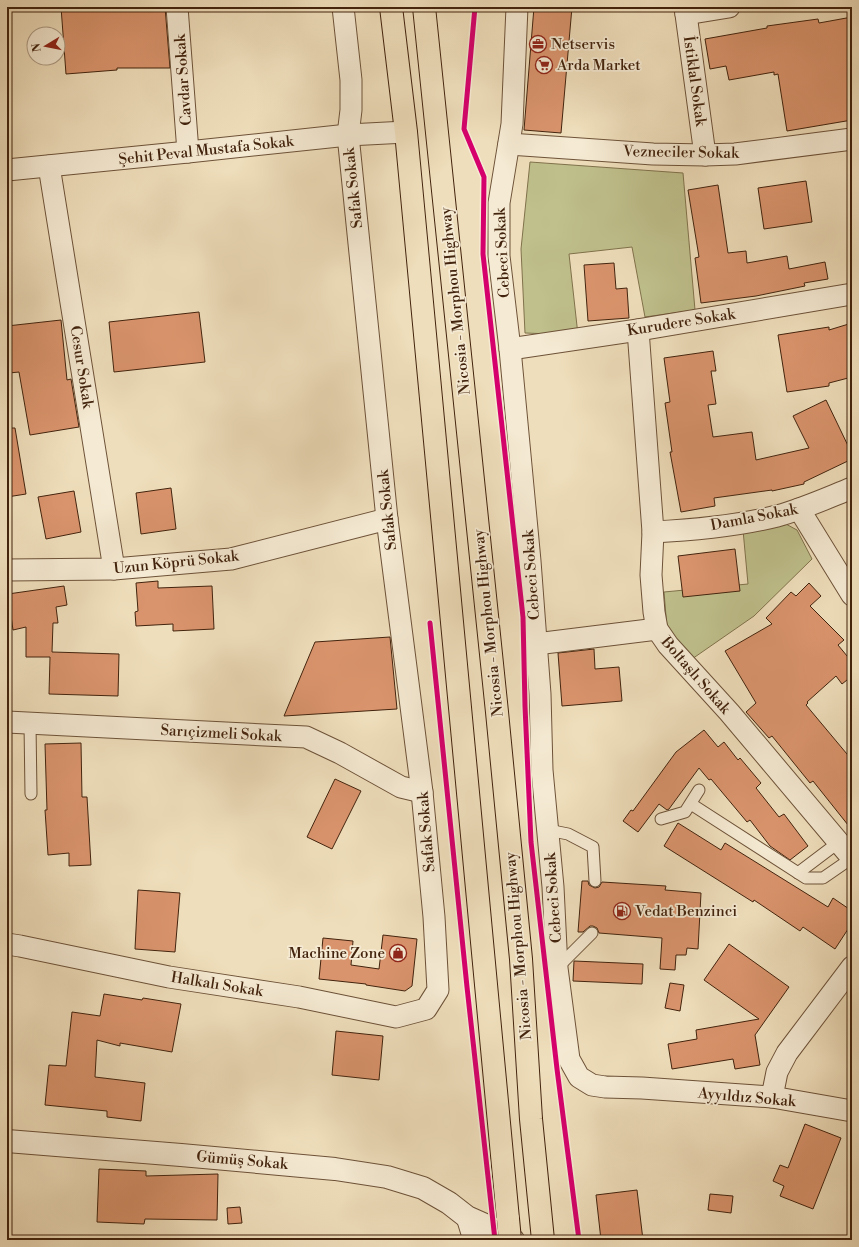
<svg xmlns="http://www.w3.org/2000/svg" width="859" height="1247" viewBox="0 0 859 1247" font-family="'Libre Bodoni',serif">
  <rect width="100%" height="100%" fill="#efdebb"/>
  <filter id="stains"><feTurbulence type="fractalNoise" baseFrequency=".005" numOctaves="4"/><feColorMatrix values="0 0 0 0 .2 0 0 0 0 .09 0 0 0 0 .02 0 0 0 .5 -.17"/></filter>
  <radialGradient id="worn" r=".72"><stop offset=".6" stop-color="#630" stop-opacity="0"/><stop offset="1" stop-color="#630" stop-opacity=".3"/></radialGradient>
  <g fill="#bfc08c" stroke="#80724c">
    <path d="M 530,162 L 683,173 L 695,310 L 645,317 L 632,247 L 569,254 L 578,335 L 525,333 L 521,249 Z"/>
    <path d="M 784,523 L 797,530 L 812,559 L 754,616 L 692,659 L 667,628 L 664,592 L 748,584 L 743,530 Z"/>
  </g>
  <g fill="#da946d" stroke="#42230d">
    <path d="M 61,7 L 165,7 L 170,68 L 117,68 L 117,70 L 66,74 Z"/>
    <path d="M 534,7 L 572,7 L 561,133 L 524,130 Z"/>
    <path d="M 852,17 L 852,120 L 787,131 L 778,74 L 774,75 L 774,72 L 729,80 L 726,66 L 710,69 L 705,39 L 767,28 L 767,26 L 818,19 L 819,23 Z"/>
    <path d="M 806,181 L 812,222 L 764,229 L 758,188 Z"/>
    <path d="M 718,185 L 728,253 L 746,251 L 747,263 L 787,256 L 789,269 L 825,262 L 828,279 L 804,283 L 805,286 L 756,296 L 701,303 L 695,258 L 699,257 L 688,190 Z"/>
    <path d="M 614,263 L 616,289 L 627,288 L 629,318 L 588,321 L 584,265 Z"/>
    <path d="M 199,312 L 205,362 L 114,372 L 109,322 Z"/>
    <path d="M 61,320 L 67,380 L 71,379 L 79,427 L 30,435 L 19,372 L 9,373 L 7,355 L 7,326 Z"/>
    <path d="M 852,323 L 852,377 L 829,383 L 829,386 L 787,392 L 778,335 L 829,327 L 829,330 Z"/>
    <path d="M 713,351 L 716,371 L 711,371 L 716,404 L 708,405 L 713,437 L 752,432 L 756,460 L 809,448 L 793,416 L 826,400 L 852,454 L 852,459 L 804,482 L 804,484 L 772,491 L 772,490 L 714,498 L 715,506 L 681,512 L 670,452 L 672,452 L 665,403 L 670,402 L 664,358 Z"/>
    <path d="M 7,428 L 15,428 L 26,494 L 7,497 Z"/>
    <path d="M 171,488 L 176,529 L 141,534 L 136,493 Z"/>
    <path d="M 74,491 L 81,532 L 46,539 L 38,497 Z"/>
    <path d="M 735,549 L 740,591 L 683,597 L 678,556 Z"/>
    <path d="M 158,581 L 158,588 L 212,586 L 214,629 L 173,631 L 173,624 L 136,626 L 135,612 L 138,611 L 136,583 Z"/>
    <path d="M 809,583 L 821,596 L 810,606 L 844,640 L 838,645 L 852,662 L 852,676 L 842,684 L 836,676 L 807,702 L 808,703 L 806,705 L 852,760 L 852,830 L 813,781 L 810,783 L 772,736 L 769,738 L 746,712 L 756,703 L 725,651 L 772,624 L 766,618 L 791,592 L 796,596 Z"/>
    <path d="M 64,586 L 67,605 L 56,607 L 58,623 L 53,623 L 52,652 L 119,654 L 118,696 L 49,694 L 50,657 L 26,657 L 26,627 L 13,630 L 8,594 Z"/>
    <path d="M 390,637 L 397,709 L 284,716 L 315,642 Z"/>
    <path d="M 594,649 L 595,669 L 619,667 L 622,701 L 562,706 L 558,653 Z"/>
    <path d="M 704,730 L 718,747 L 724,742 L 738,760 L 740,758 L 761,783 L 756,788 L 779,817 L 784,814 L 808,846 L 790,860 L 770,846 L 750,820 L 747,822 L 711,779 L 709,780 L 699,768 L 669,809 L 667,810 L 659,804 L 638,832 L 623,821 L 631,810 L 633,811 L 676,752 Z"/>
    <path d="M 81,743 L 82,797 L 87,797 L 91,865 L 69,866 L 69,853 L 48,855 L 45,810 L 47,810 L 45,744 Z"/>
    <path d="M 335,779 L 361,791 L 332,849 L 307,837 Z"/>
    <path d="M 678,823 L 721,850 L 725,843 L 828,907 L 833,898 L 852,911 L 852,923 L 835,949 L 803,927 L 800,931 L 754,900 L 753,902 L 664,846 Z"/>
    <path d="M 582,881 L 588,881 L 589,885 L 595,888 L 599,887 L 602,882 L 666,886 L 665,890 L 701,893 L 698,949 L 687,948 L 686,955 L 676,955 L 675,970 L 660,969 L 662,938 L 599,933 L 597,928 L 593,926 L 590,926 L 583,932 L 578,932 Z"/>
    <path d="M 138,890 L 180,893 L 175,952 L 135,949 Z"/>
    <path d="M 383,935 L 417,939 L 412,986 L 405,991 L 366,985 L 366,984 L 319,979 L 323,938 L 353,941 L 351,965 L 379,969 Z"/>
    <path d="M 729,944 L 789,987 L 755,1035 L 760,1065 L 735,1069 L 733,1059 L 672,1069 L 668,1044 L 697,1039 L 696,1030 L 759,1019 L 704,980 Z"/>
    <path d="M 574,961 L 643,964 L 642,984 L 573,981 Z"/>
    <path d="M 670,983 L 684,985 L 680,1011 L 665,1008 Z"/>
    <path d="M 104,994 L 142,1000 L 143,998 L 181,1004 L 172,1052 L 120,1043 L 120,1046 L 97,1040 L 95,1077 L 145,1083 L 141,1121 L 107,1117 L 107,1111 L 45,1105 L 49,1065 L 66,1066 L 72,1012 L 100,1016 Z"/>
    <path d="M 336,1031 L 383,1036 L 379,1080 L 332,1075 Z"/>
    <path d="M 805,1124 L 841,1138 L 813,1209 L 780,1196 L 784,1186 L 773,1181 L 780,1165 L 788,1168 Z"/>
    <path d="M 99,1169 L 146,1171 L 146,1176 L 218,1174 L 217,1220 L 145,1219 L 144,1224 L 97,1222 Z"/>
    <path d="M 637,1190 L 643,1240 L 601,1240 L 596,1195 Z"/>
    <path d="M 710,1194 L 733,1196 L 731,1213 L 708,1210 Z"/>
    <path d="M 240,1207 L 242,1223 L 228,1224 L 227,1208 Z"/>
  </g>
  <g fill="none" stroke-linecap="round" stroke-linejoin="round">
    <g stroke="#6d5238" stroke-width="13">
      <g id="service">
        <path d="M 30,724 L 31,794"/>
        <path d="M 691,804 L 806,878 L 823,878 L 852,858"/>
        <path d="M 661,819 L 685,812 L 699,790"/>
        <path d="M 548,830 L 568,834 L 593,847 L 595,881"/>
        <path d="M 798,873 L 839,842"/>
        <path d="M 557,968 L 592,933"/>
      </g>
    </g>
    <g stroke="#6d5238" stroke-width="23">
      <g id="minor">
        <path d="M 177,7 L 188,152"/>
        <path d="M 517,7 L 512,124 L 499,203 L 499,256 L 510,349 L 530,561 L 540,694 L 542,770 L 553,887 L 557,968 L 569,1059 L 579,1077 L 592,1085 L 605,1087 L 642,1088 L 772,1097 L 852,1111"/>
        <path d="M 685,7 L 705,155"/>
        <path d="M 686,14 L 729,7"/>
        <path d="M 509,144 L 653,154 L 705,155 L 735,154 L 852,139"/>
        <path d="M 49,166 L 114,569"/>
        <path d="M 7,170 L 188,152 L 348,135 L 406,132"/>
        <path d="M 638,330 L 653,532 L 651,575 L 654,612 L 657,629 L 668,645 L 729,712 L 852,858"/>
        <path d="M 510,349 L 638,330 L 852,294"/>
        <path d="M 799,509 L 852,595"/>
        <path d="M 653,532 C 694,530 737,526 777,516 C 803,509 827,498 852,488"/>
        <path d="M 7,570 L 114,569 L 231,559 L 387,519"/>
        <path d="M 536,644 L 657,629"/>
        <path d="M 7,722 L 306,737 L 340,753 L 401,787 L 422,792"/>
        <path d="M 7,944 L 20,946 L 169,977 L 299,997 L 396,1017 L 426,1009 L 438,990 L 434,917 L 422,792 L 387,519 L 348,135 L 351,110 L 351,80 L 343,7"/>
        <path d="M 772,1097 L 777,1072 L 787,1053 L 852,967"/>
        <path d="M 467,1217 L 474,1240"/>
      </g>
    </g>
    <g stroke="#6d5238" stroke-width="24">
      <path id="tertiary" d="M 7,1141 L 181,1155 L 335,1169 L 387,1177 L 423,1188 L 449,1203 L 467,1217 L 494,1229 L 513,1240"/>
    </g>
    <g stroke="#42230d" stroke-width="24">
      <g id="trunk">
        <path d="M 391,7 L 406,132 L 508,1219"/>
        <path d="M 424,7 L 497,712 L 521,959 L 531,1119 L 543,1240"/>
      </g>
    </g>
    <use href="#service" stroke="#f5ead3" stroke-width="11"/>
    <use href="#minor" stroke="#f5ead3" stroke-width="21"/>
    <use href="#tertiary" stroke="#f5ead3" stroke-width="22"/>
    <use href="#trunk" stroke="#efdebb" stroke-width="22"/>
    <g stroke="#42230d" stroke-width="24" stroke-linecap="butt">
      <path id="trunk-bridge" d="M 508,1219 L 510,1240"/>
    </g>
    <use href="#trunk-bridge" stroke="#efdebb" stroke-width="22"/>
    <g stroke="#f5ead3" stroke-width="8">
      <g id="cycleway">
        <path d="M 475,7 L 464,129 L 484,177 L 483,254 L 523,617 L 525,706 L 531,842 L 557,1069 L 579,1240"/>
        <path d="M 430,623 L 467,987 L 495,1240"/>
      </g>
    </g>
    <use href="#cycleway" stroke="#d6006c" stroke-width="5"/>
  </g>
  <defs>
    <g id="office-ring" transform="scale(0.9)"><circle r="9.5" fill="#f5ead3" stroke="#8f2418" stroke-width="1.5"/><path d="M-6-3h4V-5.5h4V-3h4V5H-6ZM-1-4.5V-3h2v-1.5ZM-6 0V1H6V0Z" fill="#8f2418"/></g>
    <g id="supermarket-ring" transform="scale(0.9)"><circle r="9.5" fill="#f5ead3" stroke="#8f2418" stroke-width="1.5"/><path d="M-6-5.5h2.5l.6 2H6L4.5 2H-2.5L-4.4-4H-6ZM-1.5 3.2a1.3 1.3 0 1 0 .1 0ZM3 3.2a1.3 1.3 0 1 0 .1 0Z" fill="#8f2418"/></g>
    <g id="fuel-ring" transform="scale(0.9)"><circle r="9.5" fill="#f5ead3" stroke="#8f2418" stroke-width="1.5"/><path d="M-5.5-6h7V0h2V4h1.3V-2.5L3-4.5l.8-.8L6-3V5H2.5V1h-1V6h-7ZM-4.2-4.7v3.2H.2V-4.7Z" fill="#8f2418"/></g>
    <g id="shop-ring" transform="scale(0.9)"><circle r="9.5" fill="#f5ead3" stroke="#8f2418" stroke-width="1.5"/><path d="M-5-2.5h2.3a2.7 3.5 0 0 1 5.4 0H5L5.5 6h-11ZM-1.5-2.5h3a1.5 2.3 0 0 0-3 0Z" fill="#8f2418"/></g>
  </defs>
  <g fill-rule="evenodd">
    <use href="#office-ring" x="538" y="44"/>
    <use href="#supermarket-ring" x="544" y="65"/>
    <use href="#fuel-ring" x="622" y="911"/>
    <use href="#shop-ring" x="398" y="953"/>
  </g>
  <g text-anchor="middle" stroke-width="3.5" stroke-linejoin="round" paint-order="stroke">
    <g font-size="15" fill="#42230d" stroke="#f5ead3" text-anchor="start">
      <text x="551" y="49">Netservis</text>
      <text x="557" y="70">Arda Market</text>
      <text x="635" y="916">Vedat Benzinci</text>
      <text x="385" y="958" text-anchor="end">Machine Zone</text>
    </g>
    <g font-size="15" fill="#42230d" stroke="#f5ead3">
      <text transform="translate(183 80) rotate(-94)" y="5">Cavdar Sokak</text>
      <text transform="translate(695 81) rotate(82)" y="5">İstiklal Sokak</text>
      <text transform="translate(206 150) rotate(-6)" y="5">Şehit Peval Mustafa Sokak</text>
      <text transform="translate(681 152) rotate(1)" y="5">Vezneciler Sokak</text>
      <text transform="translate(353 188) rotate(-96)" y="5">Safak Sokak</text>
      <text transform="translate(502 253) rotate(-93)" y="5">Cebeci Sokak</text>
      <text transform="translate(455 301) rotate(-96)" y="5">Nicosia - Morphou Highway</text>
      <text transform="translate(681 322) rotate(-9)" y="5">Kurudere Sokak</text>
      <text transform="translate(82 367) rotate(81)" y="5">Cesur Sokak</text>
      <text transform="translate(387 510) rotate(-96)" y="5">Safak Sokak</text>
      <text transform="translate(754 517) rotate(-11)" y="5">Damla Sokak</text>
      <text transform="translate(176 562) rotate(-6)" y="5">Uzun Köprü Sokak</text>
      <text transform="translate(531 575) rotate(-94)" y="5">Cebeci Sokak</text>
      <text transform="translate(488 623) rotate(-96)" y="5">Nicosia - Morphou Highway</text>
      <text transform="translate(696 675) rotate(49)" y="5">Boltaşlı Sokak</text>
      <text transform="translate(221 733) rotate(3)" y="5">Sarıçizmeli Sokak</text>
      <text transform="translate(426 832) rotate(-95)" y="5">Safak Sokak</text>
      <text transform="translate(553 898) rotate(-94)" y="5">Cebeci Sokak</text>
      <text transform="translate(518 946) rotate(-95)" y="5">Nicosia - Morphou Highway</text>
      <text transform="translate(217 984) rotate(9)" y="5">Halkalı Sokak</text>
      <text transform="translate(747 1097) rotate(5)" y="5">Ayyıldız Sokak</text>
      <text transform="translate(242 1160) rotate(5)" y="5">Gümüş Sokak</text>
    </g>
  </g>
  <rect width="859" height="1247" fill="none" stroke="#efdebb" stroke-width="24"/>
  <rect x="8" y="8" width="843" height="1231" fill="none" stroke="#42230d" stroke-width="2"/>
  <rect x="12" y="12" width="835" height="1223" fill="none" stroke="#42230d"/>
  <g transform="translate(46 46) rotate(260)"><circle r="19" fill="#f5ead3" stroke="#ad9a84"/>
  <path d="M0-3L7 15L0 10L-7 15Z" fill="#8f2418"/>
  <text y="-6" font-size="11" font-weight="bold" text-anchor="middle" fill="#42230d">N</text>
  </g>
  <rect width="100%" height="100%" filter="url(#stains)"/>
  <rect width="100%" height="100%" fill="url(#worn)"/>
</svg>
